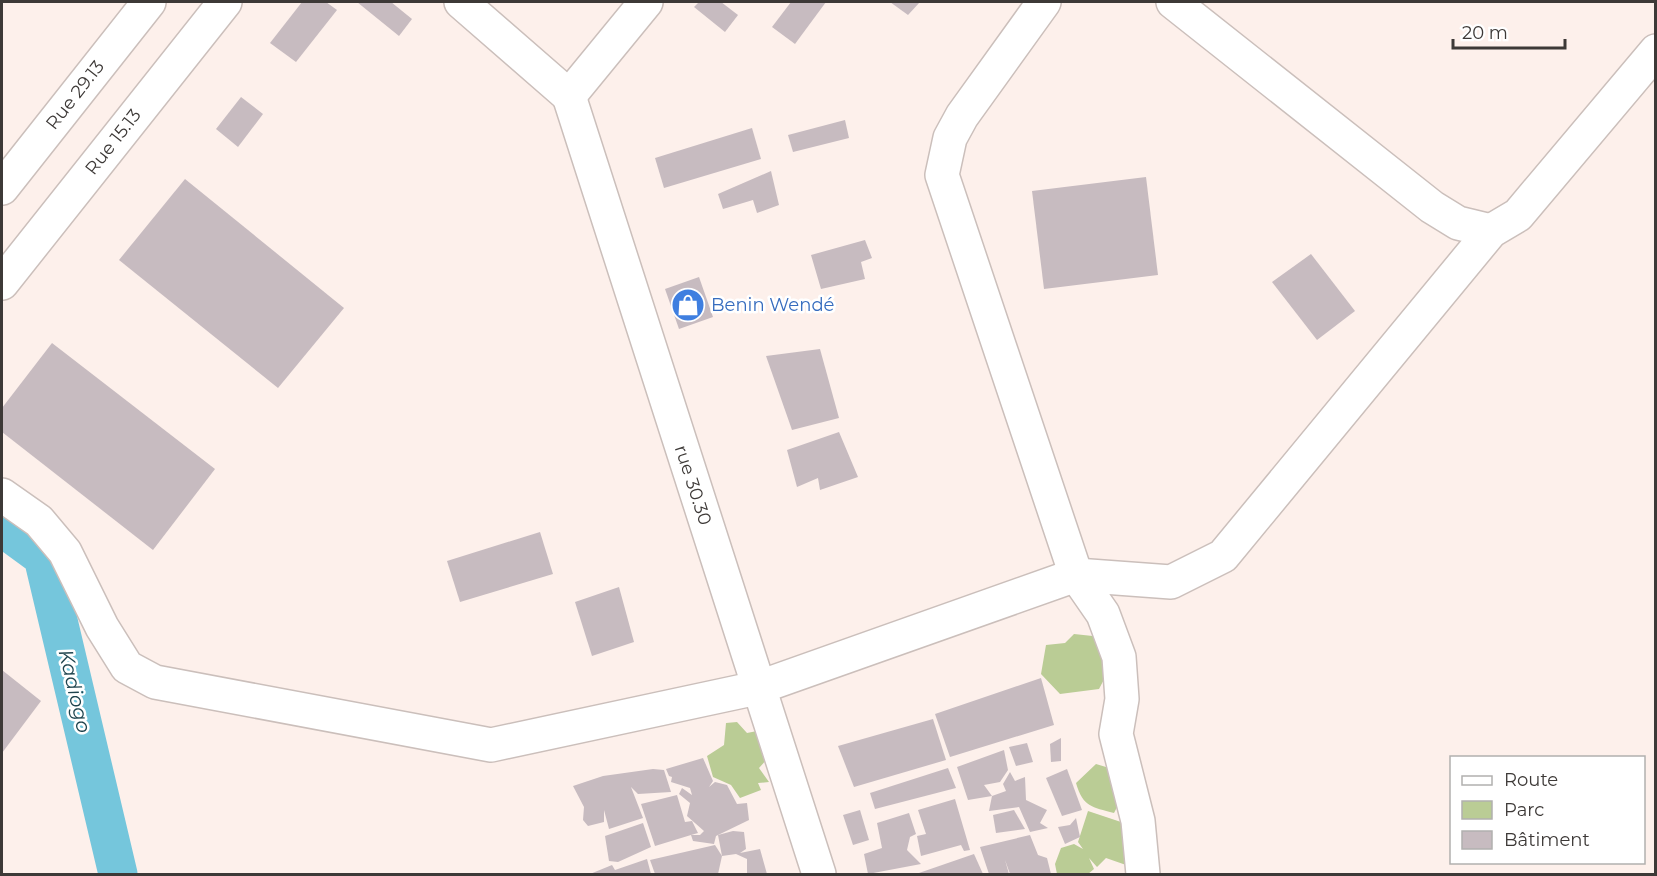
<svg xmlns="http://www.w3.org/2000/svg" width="1657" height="876" viewBox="0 0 1657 876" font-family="Montserrat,sans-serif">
  <rect width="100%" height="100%" fill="#fdf0eb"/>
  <g fill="#bacc95">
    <path d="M 1074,634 L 1102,637 L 1111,666 L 1099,689 L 1060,694 L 1041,674 L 1046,645 L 1065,643 Z"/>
    <path d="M 737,722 L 747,733 L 762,730 L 768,758 L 759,768 L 769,782 L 758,783 L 761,790 L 740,798 L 731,785 L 713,777 L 707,756 L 724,745 L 726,723 Z"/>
    <path d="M 1096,764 L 1106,767 L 1128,786 L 1114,813 C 1092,807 1083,807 1076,783 Z"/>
    <path d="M 1088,811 L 1121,822 L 1132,847 L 1126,865 L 1106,858 L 1097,867 L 1089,858 L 1094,869 L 1088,874 L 1057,874 L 1055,864 L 1061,848 L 1074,844 L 1083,849 L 1078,842 Z"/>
  </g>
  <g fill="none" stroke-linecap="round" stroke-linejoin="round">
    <path stroke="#75c6dc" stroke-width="39" d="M 2,527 L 43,557 L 118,874"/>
  </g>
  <g fill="#c7bbc0">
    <path d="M 302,2 L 326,2 L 337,10 L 296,62 L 270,43 Z"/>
    <path d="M 357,2 L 391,2 L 412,19 L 399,36 Z"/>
    <path d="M 699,2 L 721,2 L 738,15 L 725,32 L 694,7 Z"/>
    <path d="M 791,2 L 826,2 L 795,44 L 772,27 Z"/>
    <path d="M 890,2 L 920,2 L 908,15 Z"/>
    <path d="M 241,97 L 263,114 L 238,147 L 216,129 Z"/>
    <path d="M 845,120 L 849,138 L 793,152 L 788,135 Z"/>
    <path d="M 752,128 L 761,159 L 664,188 L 655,158 Z"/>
    <path d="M 771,171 L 779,205 L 757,213 L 753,200 L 723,209 L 718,194 Z"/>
    <path d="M 1146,177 L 1158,275 L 1044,289 L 1032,191 Z"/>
    <path d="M 185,179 L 344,308 L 278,388 L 119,260 Z"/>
    <path d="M 865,240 L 872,258 L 861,262 L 865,279 L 821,289 L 811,255 Z"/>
    <path d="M 1311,254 L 1355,311 L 1317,340 L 1272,282 Z"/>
    <path d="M 699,277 L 713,317 L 679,329 L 665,289 Z"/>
    <path d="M 52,343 L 215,469 L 153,550 L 2,432 L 2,408 Z"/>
    <path d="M 820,349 L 839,418 L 792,430 L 766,356 Z"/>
    <path d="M 839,432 L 858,477 L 820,490 L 818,478 L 797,487 L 787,450 Z"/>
    <path d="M 540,532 L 553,574 L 460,602 L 447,561 Z"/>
    <path d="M 619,587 L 634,642 L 592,656 L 575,602 Z"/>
    <path d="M 2,670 L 41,701 L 2,753 Z"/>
    <path d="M 1041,678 L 1054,725 L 950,757 L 935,714 Z"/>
    <path d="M 933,719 L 946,760 L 854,787 L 838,746 Z"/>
    <path d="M 1061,738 L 1061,761 L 1051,762 L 1050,744 Z"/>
    <path d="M 1027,743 L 1033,762 L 1016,766 L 1009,747 Z"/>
    <path d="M 1004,750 L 1008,770 L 1000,782 L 984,785 L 992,796 L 1006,791 L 1003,784 L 1010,772 L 1015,781 L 1025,777 L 1026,800 L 1047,810 L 1040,823 L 1048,828 L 1030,832 L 1019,807 L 989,811 L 992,796 L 968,800 L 957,767 Z"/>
    <path d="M 703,758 L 713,781 L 709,787 L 715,782 L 727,785 L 737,804 L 747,803 L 749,820 L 716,836 L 714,844 L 693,841 L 691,835 L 655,846 L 641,804 L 677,795 L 685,822 L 692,821 L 698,833 L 691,835 L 700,835 L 704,831 L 687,816 L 690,803 L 679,794 L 682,788 L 692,795 L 690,788 L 671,782 L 672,777 L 669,776 L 666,769 Z"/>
    <path d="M 948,768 L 956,788 L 875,809 L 870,793 Z"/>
    <path d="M 653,769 L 664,770 L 671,792 L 638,794 L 631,787 L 643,818 L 609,829 L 604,810 L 604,822 L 588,826 L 583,820 L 584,807 L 573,786 L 603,776 Z"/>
    <path d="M 1067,769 L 1082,810 L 1062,816 L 1046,778 Z"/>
    <path d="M 955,799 L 970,850 L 964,851 L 961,845 L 921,856 L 917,836 L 926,834 L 918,810 Z"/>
    <path d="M 860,810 L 869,840 L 853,845 L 843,815 Z"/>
    <path d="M 1014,810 L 1025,829 L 996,833 L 993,815 Z"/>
    <path d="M 909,813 L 916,834 L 910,837 L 907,850 L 921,864 L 868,874 L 864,854 L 882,848 L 877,823 Z"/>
    <path d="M 1076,818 L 1080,837 L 1065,844 L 1058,827 L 1070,825 Z"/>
    <path d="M 643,823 L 651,847 L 618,862 L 609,861 L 605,836 Z"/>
    <path d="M 733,831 L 744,832 L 746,849 L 740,853 L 760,849 L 767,874 L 747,874 L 747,859 L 736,854 L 722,856 L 718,835 Z"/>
    <path d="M 1030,835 L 1038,855 L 1047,858 L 1051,874 L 1010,874 L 1005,860 L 1009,874 L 989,874 L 980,847 Z"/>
    <path d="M 715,845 L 722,856 L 718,874 L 655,874 L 650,860 Z"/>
    <path d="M 974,854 L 983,874 L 916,874 Z"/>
    <path d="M 647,859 L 651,874 L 590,874 L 612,865 L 615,870 Z"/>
  </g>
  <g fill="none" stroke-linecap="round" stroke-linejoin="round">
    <g stroke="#cbbfbb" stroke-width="36">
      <g id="minor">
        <path d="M 461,2 L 569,96"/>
        <path d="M 1044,2 L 962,116 L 950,138 L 942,175 L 1076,575 L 1103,614 L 1119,657 L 1122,699 L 1116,734 L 1138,821 L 1143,874"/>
        <path d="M 1173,2 L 1432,207 L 1458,223 L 1491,231"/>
        <path d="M 569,96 L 819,874"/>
        <path d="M 569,96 L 646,2"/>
        <path d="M 2,495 L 39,521 L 65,552 L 102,627 L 127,667 L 155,682 L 491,745 L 757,688 L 1076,575 L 1171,582 L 1223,556 L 1491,231 L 1518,215 L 1656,51"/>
      </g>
    </g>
    <g stroke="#cbbfbb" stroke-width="36">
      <g id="secondary">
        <path d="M 2,188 L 149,2"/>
        <path d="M 2,283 L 225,2"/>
      </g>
    </g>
    <use href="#minor" stroke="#fff" stroke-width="33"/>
    <use href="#secondary" stroke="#fff" stroke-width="33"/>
  </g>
  <defs>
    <g id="shop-disc" transform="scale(1.725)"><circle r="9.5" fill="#3f7fe0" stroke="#fff"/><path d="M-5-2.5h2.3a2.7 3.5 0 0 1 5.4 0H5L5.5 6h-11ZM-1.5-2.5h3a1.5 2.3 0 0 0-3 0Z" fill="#fff"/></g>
  </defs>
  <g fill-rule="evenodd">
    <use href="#shop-disc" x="688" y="305"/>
  </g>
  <g text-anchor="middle" stroke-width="5" stroke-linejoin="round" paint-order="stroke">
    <g font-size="18" fill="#3d3937" stroke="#fff">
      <text transform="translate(75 95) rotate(-52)" y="6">Rue 29.13</text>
      <text transform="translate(113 142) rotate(-52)" y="6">Rue 15.13</text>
      <text transform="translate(693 485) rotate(72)" y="6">rue 30.30</text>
    </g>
    <g font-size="18" fill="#366cbe" stroke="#fff" text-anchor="start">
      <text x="711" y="311">Benin Wendé</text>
    </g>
    <g font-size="20" font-style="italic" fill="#1f444e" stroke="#fff">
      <text transform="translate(75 691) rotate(77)" y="7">Kadiogo</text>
    </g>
  </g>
  <rect width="1657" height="876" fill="none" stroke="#3d3937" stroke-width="6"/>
  <rect x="1450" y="756" width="195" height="108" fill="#ffffff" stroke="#b1b0af" stroke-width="1.5"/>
  <rect x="1462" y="776" width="30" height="9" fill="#ffffff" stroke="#b1b0af" stroke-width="1.5"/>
  <text x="1504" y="786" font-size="18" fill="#3d3937">Route</text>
  <rect x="1462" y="801" width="30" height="18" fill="#bacc95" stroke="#b1b0af" stroke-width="1.5"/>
  <text x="1504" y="816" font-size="18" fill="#3d3937">Parc</text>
  <rect x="1462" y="831" width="30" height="18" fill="#c7bbc0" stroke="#b1b0af" stroke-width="1.5"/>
  <text x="1504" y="846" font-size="18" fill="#3d3937">Bâtiment</text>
  <path d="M1453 39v9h112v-9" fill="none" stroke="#3d3937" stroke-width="3"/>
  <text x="1462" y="39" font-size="18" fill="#3d3937" stroke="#ffffff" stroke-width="4.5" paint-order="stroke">20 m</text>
</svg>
